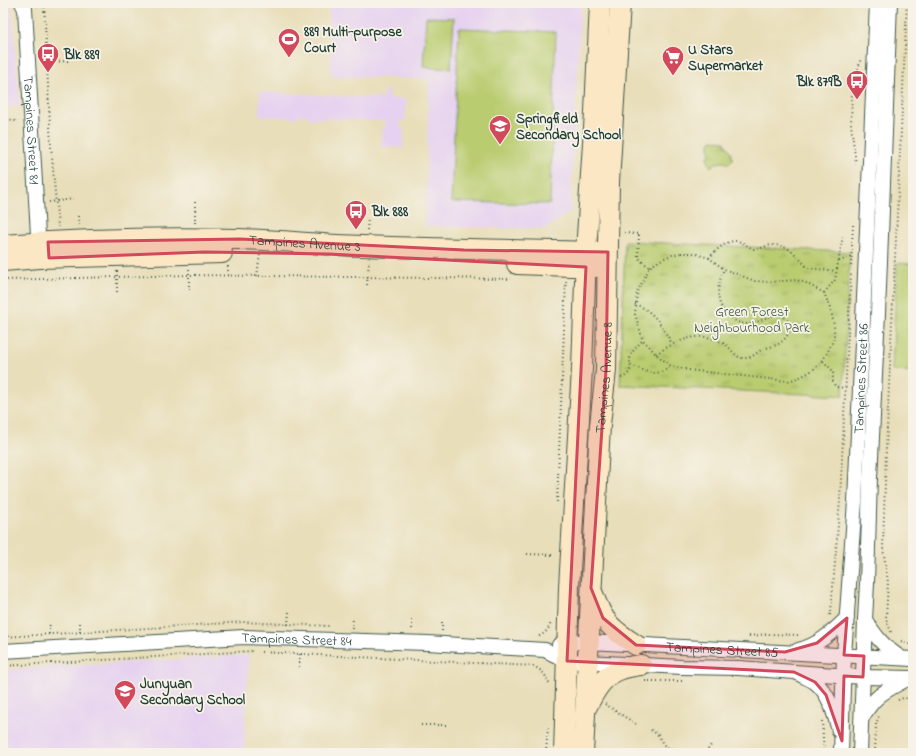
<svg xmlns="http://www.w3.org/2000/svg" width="916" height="756" viewBox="0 0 916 756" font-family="'Indie Flower',sans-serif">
  <defs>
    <pattern id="park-tufts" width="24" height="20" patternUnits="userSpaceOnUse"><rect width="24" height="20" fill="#b9cc6f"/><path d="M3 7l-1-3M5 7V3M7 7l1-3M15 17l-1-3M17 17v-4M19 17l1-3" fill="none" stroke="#96a75c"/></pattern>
  </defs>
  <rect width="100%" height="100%" fill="#f7f3e8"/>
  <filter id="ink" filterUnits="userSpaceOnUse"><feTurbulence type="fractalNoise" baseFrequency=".025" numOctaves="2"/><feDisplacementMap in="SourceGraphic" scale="8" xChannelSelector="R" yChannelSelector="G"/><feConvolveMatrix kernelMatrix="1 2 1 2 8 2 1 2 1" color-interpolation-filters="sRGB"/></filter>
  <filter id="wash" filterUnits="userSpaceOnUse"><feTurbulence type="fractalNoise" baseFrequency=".012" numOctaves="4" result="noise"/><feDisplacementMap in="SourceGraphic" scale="16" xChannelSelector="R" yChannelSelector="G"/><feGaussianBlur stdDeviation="0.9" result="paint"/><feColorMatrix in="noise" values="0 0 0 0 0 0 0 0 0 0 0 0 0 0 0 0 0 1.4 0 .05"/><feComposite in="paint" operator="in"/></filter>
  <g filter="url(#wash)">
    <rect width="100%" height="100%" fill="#e8deb9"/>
    <g fill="#e6d2f0">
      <path d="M 3,3 L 6,3 L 12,10 L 20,106 L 3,107 Z"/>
      <path d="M 329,3 L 581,3 L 570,212 L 545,229 L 425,226 L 429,79 L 331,76 Z"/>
      <path d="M 384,90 L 389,90 L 388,98 L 406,99 L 405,121 L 400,121 L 400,127 L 404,128 L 403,148 L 381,147 L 382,129 L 385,128 L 385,121 L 307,118 L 307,115 L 298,115 L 298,118 L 259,116 L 260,92 L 383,98 Z"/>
      <path d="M 249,655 L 244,753 L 3,753 L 3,670 Z"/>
    </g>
    <g fill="#b9cc6f" stroke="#6c8452">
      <path d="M 426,17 L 454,18 L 451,69 L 423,67 Z"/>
      <path d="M 459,28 L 556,32 L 550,204 L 451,202 Z"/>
      <path d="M 897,263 L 913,264 L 913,372 L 892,371 Z"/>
    </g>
    <g fill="url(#park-tufts)" stroke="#6c8452">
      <path d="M 712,140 L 724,141 L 731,152 L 731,157 L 733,159 L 729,164 L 724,162 L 715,163 L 713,166 L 710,166 L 707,157 L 710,154 L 709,145 Z"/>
      <path d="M 625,241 L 850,252 L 843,396 L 620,385 Z"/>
    </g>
  </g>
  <g filter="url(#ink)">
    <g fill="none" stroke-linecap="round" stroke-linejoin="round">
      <g stroke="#3d5548" stroke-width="16">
        <g id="street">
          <path id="s1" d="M 22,3 L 25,9 L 39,252"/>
          <path d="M 865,620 C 877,638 883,646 901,658"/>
          <path id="s2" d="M 559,645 L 567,642 L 588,642 L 913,659"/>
          <path d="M 798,650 C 817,646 833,632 847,618"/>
          <path id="s3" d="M 3,651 L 244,637 L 427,643 L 545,650 L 567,661 L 682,667 L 739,668 L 863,677 L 913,678"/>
          <path d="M 799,674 C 804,677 811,679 816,683 C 830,695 834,713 839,731"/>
          <path d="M 862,718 C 875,695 885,691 907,679"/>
          <path id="s4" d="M 841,753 L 844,655 L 855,501 L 877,3"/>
          <path d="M 860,753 L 865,620 L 867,583 L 870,478 L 878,313 L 890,3"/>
        </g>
      </g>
      <g stroke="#3d5548" stroke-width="22">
        <g id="secondary">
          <path id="s5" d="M 3,245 C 81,239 160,237 239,239 C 280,240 321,245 363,246 C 441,249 520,250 598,252"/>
          <path d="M 3,261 L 39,258 L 222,253"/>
          <path d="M 517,264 L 599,267"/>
          <path d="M 593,594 C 603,622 611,629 636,645"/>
          <path d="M 586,708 C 594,693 602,676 619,670 C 626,667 634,666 641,665"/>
          <path d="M 564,753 L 569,587 L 582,369 L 586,252 L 595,112 L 600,3"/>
          <path id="s6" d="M 583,753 L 600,425 L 606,370 L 609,182 L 620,3"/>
        </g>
      </g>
      <g stroke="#3d5548" stroke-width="2" stroke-dasharray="1 3" stroke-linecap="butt">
        <path d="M 44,3 L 51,146 L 58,227"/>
        <path d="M 37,6 L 56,3"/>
        <path d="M 47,62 L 69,61"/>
        <path d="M 3,117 L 18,122"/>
        <path d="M 856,164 L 851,125 L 852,91 L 861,58"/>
        <path d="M 49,202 L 73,199"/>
        <path d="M 78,216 L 79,225"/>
        <path d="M 195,223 L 195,202"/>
        <path d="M 367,230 L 368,219"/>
        <path d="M 624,233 L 639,234 L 638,256 L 641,261 L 650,267"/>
        <path d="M 681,253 L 693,253 L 709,258 L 724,269 L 755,281 L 769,282 L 797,280 L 806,283 L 824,293 C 830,307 835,321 834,336 C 834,340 831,344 830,347 C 821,367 809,375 788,381 L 688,370 L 671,366 L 656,354 L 643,340 L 635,314 L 637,292 L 650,267 L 662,259 L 672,255 Z"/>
        <path d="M 709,258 C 717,249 730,236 743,243 C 747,245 750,248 754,249 C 760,250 766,245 772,245 C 791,245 796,256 808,268 L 829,270 L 836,271"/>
        <path d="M 839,261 L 845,259 L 851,258"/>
        <path d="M 851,266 L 853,225"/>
        <path d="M 228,275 L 228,266"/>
        <path d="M 257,276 L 260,254"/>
        <path d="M 3,280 L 189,275 L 511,279"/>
        <path d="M 367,285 L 369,261"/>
        <path d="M 189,290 L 189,269"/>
        <path d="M 117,292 L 117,271"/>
        <path d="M 824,293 L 835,280 L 843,236"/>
        <path d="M 635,304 C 654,311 663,327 672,344"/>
        <path d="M 656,354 C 676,341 700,329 723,343 C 730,346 734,356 741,358 C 744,358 747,358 750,357 C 755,355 759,351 763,349 C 769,347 776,346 780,343 C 784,340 788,336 789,331 C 790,327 790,323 787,320 C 777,307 760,324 748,324 C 741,324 734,321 729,316 C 714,304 717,285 724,269"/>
        <path d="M 823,361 L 833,371 L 833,382 L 836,387 L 845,388"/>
        <path d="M 631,365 C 647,372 656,378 671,366"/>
        <path d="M 621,378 C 637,372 626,363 632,353 C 634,349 639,344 643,340"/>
        <path d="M 557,502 L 566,280"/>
        <path d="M 527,554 L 554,555"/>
        <path d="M 830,615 L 831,612 L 840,500 L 851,273"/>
        <path d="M 412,620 L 412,631"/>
        <path d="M 288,625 L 289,612"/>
        <path d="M 352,629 L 353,617"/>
        <path d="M 442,631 L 442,621"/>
        <path d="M 80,632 L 80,621"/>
        <path d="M 891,632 L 886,618 L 888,582 L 883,548 L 886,450 L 907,3"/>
        <path d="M 49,634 L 50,622"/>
        <path d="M 539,636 C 546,633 549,629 551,622"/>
        <path d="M 749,636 L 770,634 L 800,635"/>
        <path d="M 4,637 L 243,622 L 329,626"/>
        <path d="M 901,641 L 912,645"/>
        <path d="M 261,652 L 533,666 C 542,670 546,675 549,684"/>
        <path d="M 3,666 L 253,651"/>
        <path d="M 299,667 L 300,654"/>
        <path d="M 645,681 L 684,681"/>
        <path d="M 898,700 L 903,698 L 913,699"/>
        <path d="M 605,704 L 636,724"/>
        <path d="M 822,721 L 824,753"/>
        <path d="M 421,725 L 447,725"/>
        <path d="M 651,730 C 654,732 657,734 659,736 C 661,739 661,742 664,745 C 669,749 674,747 678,753"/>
        <path d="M 546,753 L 548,726"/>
        <path d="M 706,753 L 711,745"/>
        <path d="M 875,753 L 876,724 L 879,716"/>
      </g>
      <use href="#street" stroke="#fff" stroke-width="14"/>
      <use href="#secondary" stroke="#fbe7c3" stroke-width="20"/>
    </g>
  </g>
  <path fill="#d1495b" fill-opacity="0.2" stroke="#d1495b" stroke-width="3" stroke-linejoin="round" d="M 240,239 L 464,250 L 608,252 L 606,370 L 591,588 L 603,618 L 636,645 L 785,652 L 817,643 L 847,618 L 844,655 L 864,656 L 863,677 L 844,676 L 842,741 L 826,695 L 815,682 L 794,672 L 567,661 L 586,267 L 328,254 L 204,252 L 49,258 L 48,242 Z"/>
  <defs>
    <g id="stadium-pin" transform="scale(1.15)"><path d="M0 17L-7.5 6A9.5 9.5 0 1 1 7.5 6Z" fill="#d1495b" stroke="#f7f3e8"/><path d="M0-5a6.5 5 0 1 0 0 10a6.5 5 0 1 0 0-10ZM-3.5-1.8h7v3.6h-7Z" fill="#fff"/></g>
    <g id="bus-pin" transform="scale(1.15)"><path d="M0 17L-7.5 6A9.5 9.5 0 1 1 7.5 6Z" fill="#d1495b" stroke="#f7f3e8"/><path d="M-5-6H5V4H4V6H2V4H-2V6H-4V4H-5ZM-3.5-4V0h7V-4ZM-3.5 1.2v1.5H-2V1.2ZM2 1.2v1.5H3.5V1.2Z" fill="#fff"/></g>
    <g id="supermarket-pin" transform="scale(1.15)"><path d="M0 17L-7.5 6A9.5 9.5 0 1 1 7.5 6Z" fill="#d1495b" stroke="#f7f3e8"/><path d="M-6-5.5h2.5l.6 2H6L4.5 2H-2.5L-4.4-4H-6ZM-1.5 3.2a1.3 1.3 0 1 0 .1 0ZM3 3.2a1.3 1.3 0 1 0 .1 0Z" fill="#fff"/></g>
    <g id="school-pin" transform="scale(1.15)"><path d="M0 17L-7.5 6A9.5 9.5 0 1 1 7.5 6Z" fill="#d1495b" stroke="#f7f3e8"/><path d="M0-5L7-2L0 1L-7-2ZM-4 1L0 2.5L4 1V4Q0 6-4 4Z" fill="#fff"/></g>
  </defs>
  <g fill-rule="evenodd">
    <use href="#stadium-pin" x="289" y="39"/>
    <use href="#bus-pin" x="48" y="54"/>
    <use href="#supermarket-pin" x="673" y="57"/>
    <use href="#bus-pin" x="857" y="81"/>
    <use href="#school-pin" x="500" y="126"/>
    <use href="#bus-pin" x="356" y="211"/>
    <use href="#school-pin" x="125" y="691"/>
  </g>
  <g text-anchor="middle" stroke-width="3.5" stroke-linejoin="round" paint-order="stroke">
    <g font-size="14" font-weight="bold" fill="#1f3d34" stroke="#f7f3e8" text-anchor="start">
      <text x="304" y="36">889 Multi-purpose<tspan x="304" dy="16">Court</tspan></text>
      <text x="688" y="54">U Stars<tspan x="688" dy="16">Supermarket</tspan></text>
      <text x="64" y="59">Blk 889</text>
      <text x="842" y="86" text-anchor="end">Blk 879B</text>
      <text x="516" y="123">Springfield<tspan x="516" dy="16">Secondary School</tspan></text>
      <text x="372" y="216">Blk 888</text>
      <text x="140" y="688">Junyuan<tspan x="140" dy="16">Secondary School</tspan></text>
    </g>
    <g font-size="14" fill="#1f3d34" stroke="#f7f3e8">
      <text dy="5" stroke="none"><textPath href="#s1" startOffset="128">Tampines Street 81</textPath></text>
      <text dy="5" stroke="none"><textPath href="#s5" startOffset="302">Tampines Avenue 3</textPath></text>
      <text dy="5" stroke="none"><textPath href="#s6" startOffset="376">Tampines Avenue 8</textPath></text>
      <text dy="5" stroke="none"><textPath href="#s4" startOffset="375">Tampines Street 86</textPath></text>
      <text dy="5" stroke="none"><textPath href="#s3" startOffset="294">Tampines Street 84</textPath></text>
      <text dy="5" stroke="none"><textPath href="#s2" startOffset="164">Tampines Street 85</textPath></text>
    </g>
    <g font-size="14" fill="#3e5a40" stroke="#f7f3e8">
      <text x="752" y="316">Green Forest<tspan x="752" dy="16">Neighbourhood Park</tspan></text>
    </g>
  </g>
  <rect width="916" height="756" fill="none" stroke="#f7f3e8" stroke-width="16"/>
</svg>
